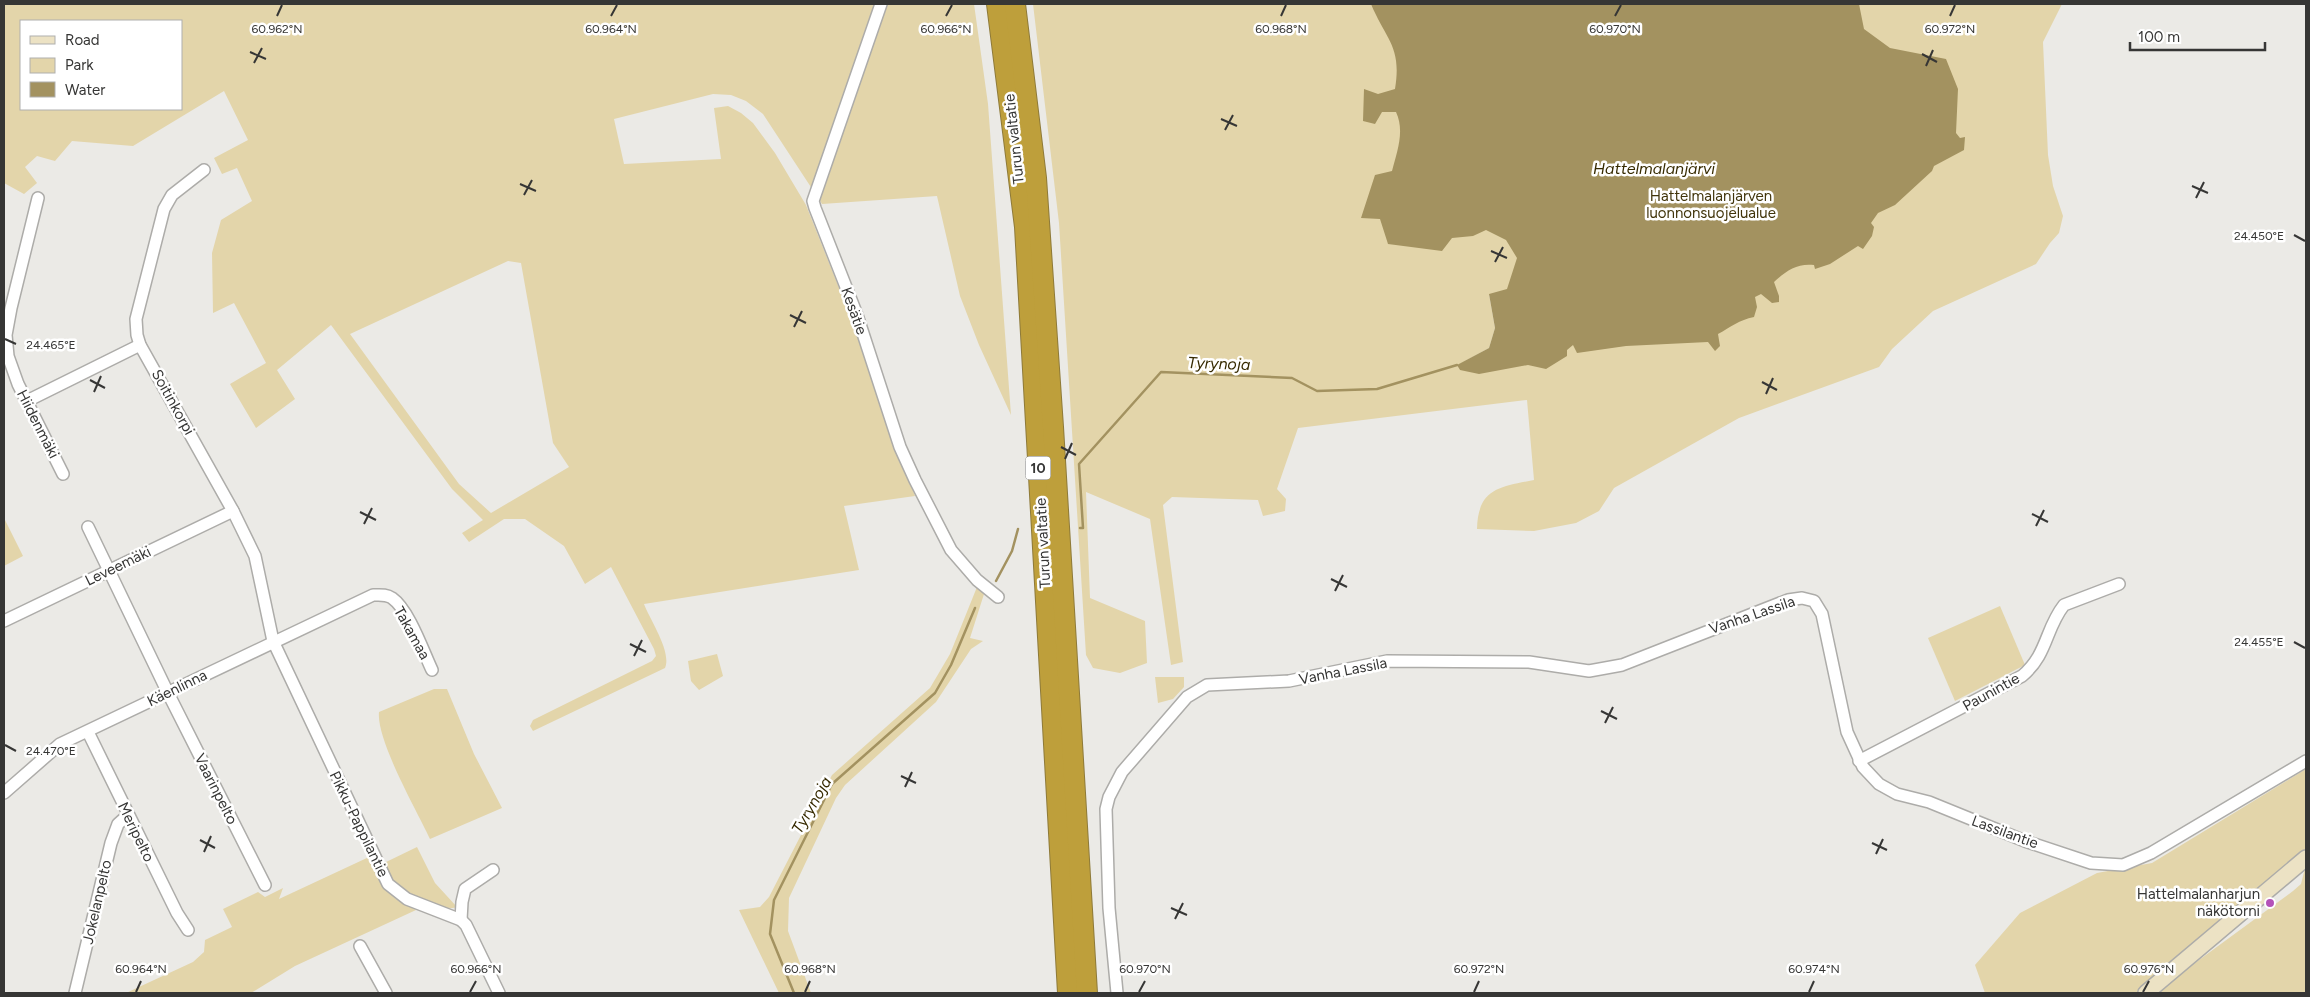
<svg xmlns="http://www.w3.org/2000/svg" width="2310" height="997" viewBox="0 0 2310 997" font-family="Figtree,sans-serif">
  <rect width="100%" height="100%" fill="#ebeae6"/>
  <g fill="#e3d5aa" fill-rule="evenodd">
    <path d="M 4,4 L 974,4 L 988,104 L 1011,415 L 979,345 L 960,296 L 937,196 L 822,204 L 763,114 L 746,101 L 731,95 L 713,94 L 614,119 L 624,164 L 721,159 L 714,108 L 728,106 L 741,113 L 753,123 L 775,153 L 806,205 L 857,333 L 915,496 L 844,506 L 859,570 L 644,604 C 650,620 672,652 665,668 L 533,731 L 530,726 L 533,720 L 652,661 L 656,656 L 654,649 L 611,567 L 585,584 L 564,546 L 525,519 L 504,519 L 469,542 L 462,533 L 483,520 L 452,489 L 331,325 L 277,370 L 295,399 L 256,428 L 230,384 L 266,363 L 234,303 L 213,313 L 212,253 L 221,220 L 252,201 L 237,168 L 222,174 L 214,158 L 248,140 L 224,91 L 133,146 L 72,141 L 55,161 L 37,156 L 25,167 L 37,183 L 24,194 L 4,183 ZM 21,21 L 181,21 L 181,109 L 21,109 ZM 508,261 L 521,263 L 553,443 L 569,467 L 491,513 L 459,484 L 350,334 Z"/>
    <path d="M 1033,4 L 2062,4 L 2043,42 L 2048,155 L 2053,186 L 2063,216 L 2059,233 L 2050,243 L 2036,264 L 1933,311 L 1892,349 L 1879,367 L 1739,418 L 1614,488 L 1599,511 L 1576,523 L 1534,531 L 1477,529 C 1478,488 1500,487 1534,480 L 1527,400 L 1298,428 L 1277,489 L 1286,499 L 1285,511 L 1263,516 L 1258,500 L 1172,497 L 1163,505 L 1183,662 L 1171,665 L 1150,519 L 1086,492 L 1090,598 L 1145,621 L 1147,663 L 1120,673 L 1093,668 L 1086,655 L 1059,223 ZM 1489,294 L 1518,343 L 1460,370 L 1458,365 L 1489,348 L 1495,328 Z"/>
    <path d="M 4,518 L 23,556 L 4,566 Z"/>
    <path d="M 977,587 L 984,594 L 970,638 L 983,641 L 971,649 L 936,702 L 845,785 L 836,798 L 789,898 L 788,931 L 811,993 L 779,993 L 739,910 L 760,907 L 769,897 L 832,775 L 930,688 L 950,654 Z"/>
    <path d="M 2000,606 L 2025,665 L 1955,701 L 1928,638 Z"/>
    <path d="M 717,654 L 723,676 L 699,690 L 691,681 L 688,661 Z"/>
    <path d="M 1155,677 L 1184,677 L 1184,687 L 1173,699 L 1158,703 Z"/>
    <path d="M 434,689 L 447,689 L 474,754 L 502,808 L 430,839 C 417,811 376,740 379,712 Z"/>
    <path d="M 2306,769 L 2306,851 L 2139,993 L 1985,993 L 1975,965 L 2020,913 L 2097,873 L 2152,863 Z"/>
    <path d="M 417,847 L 435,883 L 457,907 C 444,912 409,897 398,887 C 391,880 388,872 384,863 Z"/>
    <path d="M 369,857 L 388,892 L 396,899 L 416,910 L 295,966 L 251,993 L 126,993 L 193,962 L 204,952 L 205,940 L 232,927 L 223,909 L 258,892 L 265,897 L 283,888 L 279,899 Z"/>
    <path d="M 2306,864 L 2306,993 L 2154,993 L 2293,891 L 2301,884 Z"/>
  </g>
  <path fill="#a39260" d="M 1371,4 L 1859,4 L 1864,29 L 1890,48 L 1946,59 L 1958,89 L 1956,133 L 1960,138 L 1965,137 L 1964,150 L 1934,166 L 1932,171 L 1895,205 L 1878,213 L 1871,223 L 1874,227 L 1872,236 L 1863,249 L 1858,246 L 1830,264 L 1815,269 L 1814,265 C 1797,263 1786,271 1774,282 L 1779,296 L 1779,302 L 1772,303 L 1761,294 L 1755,297 L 1757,307 L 1754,317 C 1739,320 1731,327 1718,334 L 1720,346 L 1715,351 L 1708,342 L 1626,346 L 1577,353 L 1573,345 L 1567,350 L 1567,356 L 1546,369 L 1528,365 L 1479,374 L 1460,370 L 1457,365 L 1489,348 L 1495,328 L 1489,294 L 1507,289 L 1517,258 L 1506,240 L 1486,230 L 1473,236 L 1452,238 L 1442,251 L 1388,244 L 1380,219 L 1361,218 L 1375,175 L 1392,171 C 1397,152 1405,131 1396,112 L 1382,112 L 1375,124 L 1363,121 L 1364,89 L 1378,94 L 1395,89 C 1402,46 1386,40 1371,4 Z"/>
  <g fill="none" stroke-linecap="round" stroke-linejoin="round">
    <g stroke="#a39260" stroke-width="2.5">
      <path d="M 1080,528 L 1083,528 L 1079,464 L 1161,372 L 1292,378 L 1317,391 L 1377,389 L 1457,365"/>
      <path d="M 996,581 L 1012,551 L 1018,529"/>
      <path d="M 794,993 L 770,934 L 774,900 L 832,784 L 935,693 L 951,665 L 975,608"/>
    </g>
    <g stroke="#adaca9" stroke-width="14">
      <g id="street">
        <path d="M 881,4 L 813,201 L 815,208 L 857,315 L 900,447 L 915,480 L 951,550 L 977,580 L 998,597"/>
        <path d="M 204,170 L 172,195 L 164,209 L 136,319 L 137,335 L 140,345 L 233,511 L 255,556 L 273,641 L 388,884 L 407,899 L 461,920 L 466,925 L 499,993"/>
        <path d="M 38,198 L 11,308 L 6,335 L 8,356 L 18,384 L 63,474"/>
        <path d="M 27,401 L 140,345"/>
        <path d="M 88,527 L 168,693 L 265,885"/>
        <path d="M 4,621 L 233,511"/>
        <path d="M 88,732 L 177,913 L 188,930"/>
        <path d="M 1859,761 L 2022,676 C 2048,654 2045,629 2064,605 L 2119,584"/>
        <path d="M 4,793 L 60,744 L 373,595 C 380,595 386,594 392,598 C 409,610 423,651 432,670"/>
        <path d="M 461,920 L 462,902 L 465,889 L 493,870"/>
        <path d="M 360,946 L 386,993"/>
        <path d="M 75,993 L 111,843 L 118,824 L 128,815"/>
        <path d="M 1117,993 L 1109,908 L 1106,809 L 1109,797 L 1122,772 L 1187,697 L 1207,685 L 1289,681 L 1387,661 L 1529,662 L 1589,671 L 1622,665 L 1788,600 L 1802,598 L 1814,601 L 1822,614 L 1847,732 L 1863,767 L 1879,784 L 1897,794 L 1929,802 L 2025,841 L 2091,863 L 2123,865 L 2151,853 L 2306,761"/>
      </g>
    </g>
    <g stroke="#adaca9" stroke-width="18">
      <path id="secondary" d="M 2146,993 L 2306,858"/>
    </g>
    <g stroke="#8e7a39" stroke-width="22">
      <g id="highway">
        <path d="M 997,4 L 1025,227 L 1068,993"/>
        <path d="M 1015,4 L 1036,178 L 1053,427 L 1087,993"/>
      </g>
    </g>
    <use href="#street" stroke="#fff" stroke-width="11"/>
    <use href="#secondary" stroke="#ece2c4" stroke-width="15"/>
    <use href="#highway" stroke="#be9f3b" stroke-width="20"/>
  </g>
  <path fill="none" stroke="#363635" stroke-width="2" d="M 277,16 L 282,5M 611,16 L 617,5M 946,16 L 952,5M 1281,16 L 1286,5M 1615,16 L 1621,5M 1950,16 L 1955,5M 250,52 L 266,59M 1922,54 L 1937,62M 254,63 L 262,48M 1926,66 L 1933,50M 1221,119 L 1237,126M 1225,130 L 1233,115M 520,184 L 536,191M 2192,186 L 2208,193M 524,195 L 532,180M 2196,198 L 2204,182M 2294,235 L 2305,241M 1491,251 L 1507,258M 1495,262 L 1503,247M 790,315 L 806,323M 794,327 L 802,311M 5,339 L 16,344M 90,380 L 105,388M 1762,382 L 1777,390M 94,392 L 101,376M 1766,394 L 1773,378M 1061,447 L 1076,455M 1065,459 L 1072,443M 360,512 L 376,520M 2032,514 L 2048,522M 364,524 L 372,508M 2036,526 L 2044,510M 1331,579 L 1347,587M 1335,591 L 1343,575M 2294,642 L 2305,648M 630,644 L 646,652M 634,656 L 642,640M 1601,711 L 1617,719M 1605,723 L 1613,707M 5,745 L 16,751M 901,776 L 916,783M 905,787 L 912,772M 200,840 L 215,848M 1872,843 L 1887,850M 204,852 L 211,836M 1876,854 L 1883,839M 1171,908 L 1187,915M 1175,919 L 1183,903M 136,992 L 141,981M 470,992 L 476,981M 805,992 L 810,981M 1139,992 L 1145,981M 1474,992 L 1479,981M 1809,992 L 1814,981M 2143,992 L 2149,981"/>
  <circle fill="#b452b9" stroke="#fff" stroke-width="2" cx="2270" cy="903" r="5"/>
  <g text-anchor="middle" stroke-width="5" stroke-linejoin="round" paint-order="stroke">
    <rect fill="#fff" stroke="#727272" stroke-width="1" x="1025.5" y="456.5" width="25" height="23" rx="4"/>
    <g font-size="14" font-weight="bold" fill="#363635">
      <text x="1038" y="473">10</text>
    </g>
    <g font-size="15" fill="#363635" stroke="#fff">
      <text transform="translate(1014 139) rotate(-96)" y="5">Turun valtatie</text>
      <text transform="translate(854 311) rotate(70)" y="5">Kesätie</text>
      <text transform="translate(173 402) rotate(61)" y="5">Soitinkorpi</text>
      <text transform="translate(38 424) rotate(63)" y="5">Hiidenmäki</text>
      <text transform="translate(1043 543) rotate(-93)" y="5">Turun valtatie</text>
      <text transform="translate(118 566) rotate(-26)" y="5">Leveemäki</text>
      <text transform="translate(1752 615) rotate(-19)" y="5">Vanha Lassila</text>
      <text transform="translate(412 633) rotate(61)" y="5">Takamaa</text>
      <text transform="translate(1343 671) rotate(-11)" y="5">Vanha Lassila</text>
      <text transform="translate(177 688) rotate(-26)" y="5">Käenlinna</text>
      <text transform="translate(1991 692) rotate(-29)" y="5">Paunintie</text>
      <text transform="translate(216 789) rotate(63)" y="5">Vaarinpelto</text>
      <text transform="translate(359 824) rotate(64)" y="5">Pikku-Pappilantie</text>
      <text transform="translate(136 832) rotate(64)" y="5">Meripelto</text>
      <text transform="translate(2005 832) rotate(20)" y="5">Lassilantie</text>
      <text transform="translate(97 902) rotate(-77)" y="5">Jokelanpelto</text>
    </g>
    <g font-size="15" fill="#41340a" stroke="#fff">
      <text x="1711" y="201">Hattelmalanjärven<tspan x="1711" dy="17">luonnonsuojelualue</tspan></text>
    </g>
    <g font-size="15" fill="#363635" stroke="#fff" text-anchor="end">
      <text x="2260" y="899">Hattelmalanharjun<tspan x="2260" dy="17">näkötorni</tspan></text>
    </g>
    <g font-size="16" font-style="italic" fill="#362a00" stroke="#fff">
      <text x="1654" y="174">Hattelmalanjärvi</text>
      <text transform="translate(1219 363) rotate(2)" y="6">Tyrynoja</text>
      <text transform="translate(811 805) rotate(-60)" y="6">Tyrynoja</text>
    </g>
  </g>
  <g font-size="12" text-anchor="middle" fill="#363635" stroke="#fff" stroke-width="5" stroke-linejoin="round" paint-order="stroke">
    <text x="277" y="33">60.962°N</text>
    <text x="611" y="33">60.964°N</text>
    <text x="946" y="33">60.966°N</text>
    <text x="1281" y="33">60.968°N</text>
    <text x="1615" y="33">60.970°N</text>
    <text x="1950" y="33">60.972°N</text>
    <text x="2259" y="240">24.450°E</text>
    <text x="51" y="349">24.465°E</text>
    <text x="2259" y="646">24.455°E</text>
    <text x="51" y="755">24.470°E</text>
    <text x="141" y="973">60.964°N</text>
    <text x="476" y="973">60.966°N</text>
    <text x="810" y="973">60.968°N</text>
    <text x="1145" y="973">60.970°N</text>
    <text x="1479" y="973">60.972°N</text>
    <text x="1814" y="973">60.974°N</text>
    <text x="2149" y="973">60.976°N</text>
  </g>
  <rect width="2310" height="997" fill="none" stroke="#363635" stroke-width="10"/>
  <rect x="20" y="20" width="162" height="90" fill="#ffffff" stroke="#afafae"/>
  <rect x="30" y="36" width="25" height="8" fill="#ece2c4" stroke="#afafae"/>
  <text x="65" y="45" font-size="15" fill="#363635">Road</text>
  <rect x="30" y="58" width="25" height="15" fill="#e3d5aa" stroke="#afafae"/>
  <text x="65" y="70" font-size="15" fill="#363635">Park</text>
  <rect x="30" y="82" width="25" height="15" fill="#a39260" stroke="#afafae"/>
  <text x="65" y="95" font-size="15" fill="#363635">Water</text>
  <path d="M2130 42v8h135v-8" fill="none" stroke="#363635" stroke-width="2.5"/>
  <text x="2138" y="42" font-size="15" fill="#363635" stroke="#ffffff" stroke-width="4" paint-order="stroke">100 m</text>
</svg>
